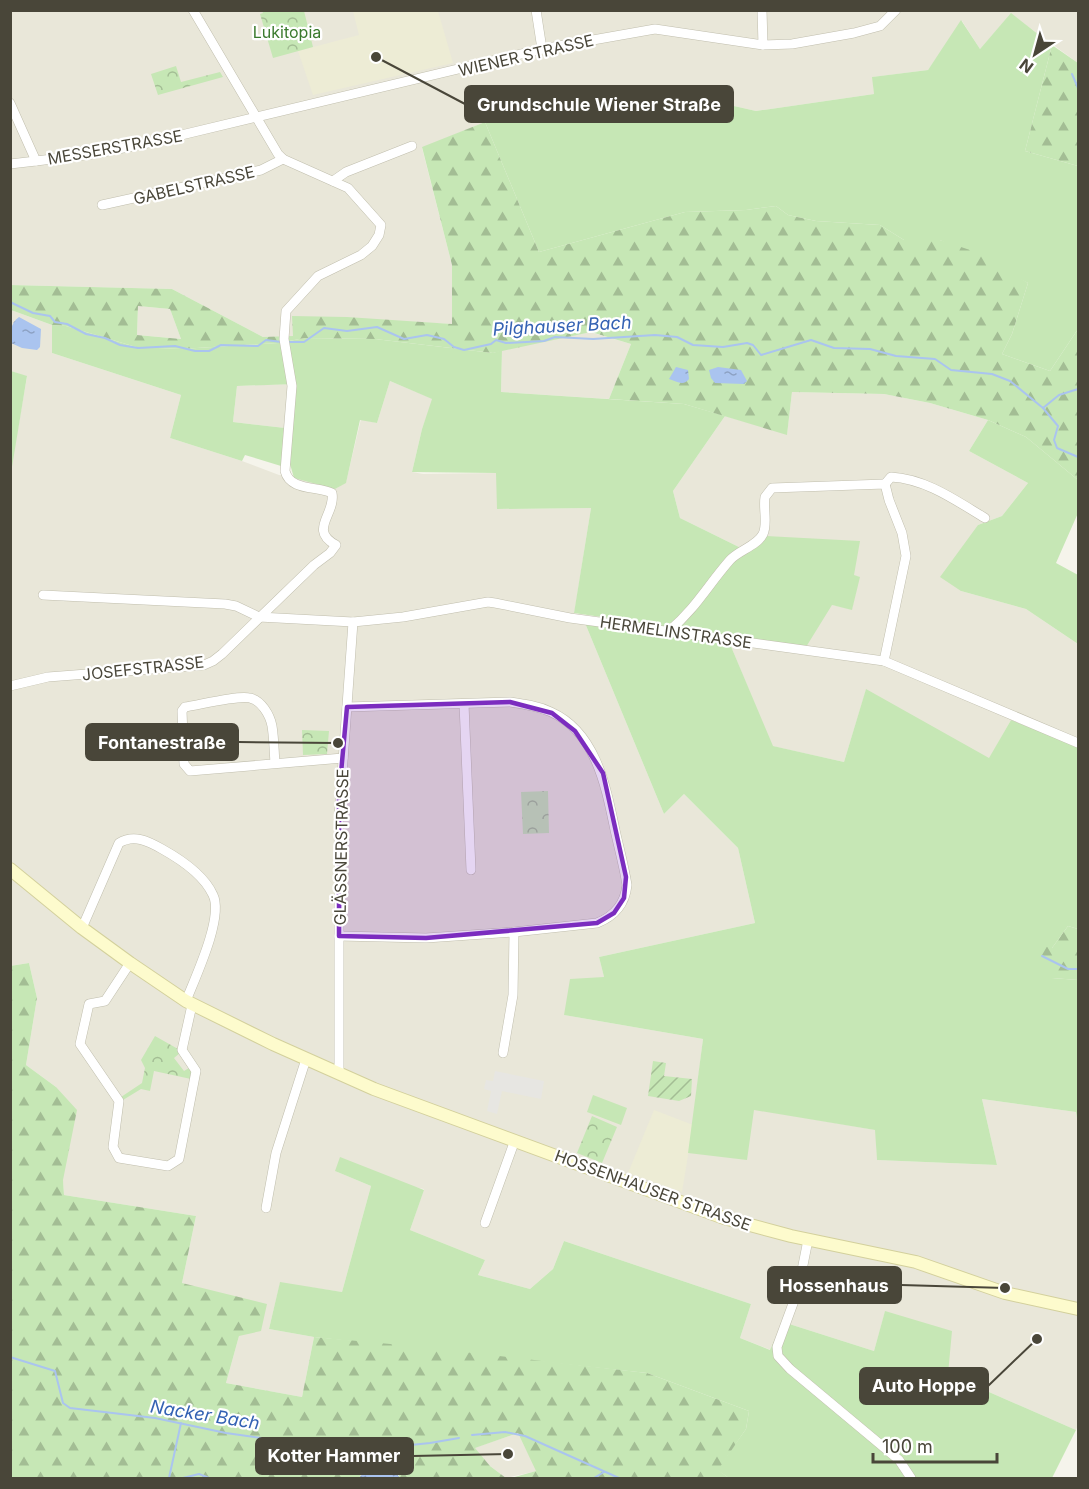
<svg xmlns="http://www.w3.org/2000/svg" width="1089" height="1489" viewBox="0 0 1089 1489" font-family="Inter,sans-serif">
  <defs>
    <pattern id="forest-firs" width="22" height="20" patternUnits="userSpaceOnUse" patternTransform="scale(1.5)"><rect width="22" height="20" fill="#c6e7b5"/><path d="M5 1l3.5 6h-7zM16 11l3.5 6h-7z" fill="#a3bd94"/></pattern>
    <pattern id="park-crowns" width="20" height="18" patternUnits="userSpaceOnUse" patternTransform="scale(1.5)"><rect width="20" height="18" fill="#c6e7b5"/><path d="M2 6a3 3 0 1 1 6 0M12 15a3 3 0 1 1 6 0" fill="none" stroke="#a3bd94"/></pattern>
    <pattern id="garden-furrows" width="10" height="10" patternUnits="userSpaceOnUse" patternTransform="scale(1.5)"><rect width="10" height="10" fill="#c6e7b5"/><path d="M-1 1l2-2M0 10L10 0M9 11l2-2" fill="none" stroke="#a3bd94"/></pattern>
    <pattern id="water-ripples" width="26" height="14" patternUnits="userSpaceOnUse" patternTransform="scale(1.5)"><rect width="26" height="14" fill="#aac4ef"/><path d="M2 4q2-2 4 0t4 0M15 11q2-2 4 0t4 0" fill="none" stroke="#8ca1c3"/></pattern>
  </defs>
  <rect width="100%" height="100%" fill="#f5f4eb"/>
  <g fill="#e9e7d9">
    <path d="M 11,11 L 1078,11 L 1078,63 L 1011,14 L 980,49 L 962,21 L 928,70 L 873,77 L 874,94 L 756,111 L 641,85 L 634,92 L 485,122 L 422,148 L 452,265 L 452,324 L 293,317 L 293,337 L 263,337 L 172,289 L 11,285 Z"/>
    <path d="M 138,306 L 170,309 L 181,339 L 137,335 Z"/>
    <path d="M 11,310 L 52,325 L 52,353 L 181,395 L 170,438 L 242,461 L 279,475 L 294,477 L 335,489 L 346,482 L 361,419 L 377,423 L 390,381 L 433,399 L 422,429 L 412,472 L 423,474 L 497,473 L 497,509 L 591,508 L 573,621 L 585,623 L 664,814 L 684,794 L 738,848 L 755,923 L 599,957 L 604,977 L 564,1015 L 703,1039 L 689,1153 L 754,1109 L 876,1130 L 877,1160 L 997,1165 L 982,1099 L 1076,1112 L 1078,1125 L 1078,1425 L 1076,1430 L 948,1374 L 885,1312 L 874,1351 L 783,1322 L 771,1350 L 740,1338 L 751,1304 L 564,1241 L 553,1269 L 530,1289 L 478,1275 L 485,1260 L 410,1230 L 424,1189 L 335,1171 L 371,1186 L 342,1292 L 280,1283 L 269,1329 L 314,1337 L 302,1397 L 226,1383 L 239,1336 L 182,1283 L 196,1216 L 64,1195 L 56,1087 L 26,1065 L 37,998 L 29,963 L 10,966 L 10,473 L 27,377 L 11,371 Z"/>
    <path d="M 590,332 L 631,344 L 609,399 L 501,392 L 502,350 Z"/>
    <path d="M 290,384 L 285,428 L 233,422 L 237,386 Z"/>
    <path d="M 792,392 L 884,394 L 930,403 L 988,420 L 969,451 L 1028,483 L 1002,516 L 978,525 L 961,591 L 1026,609 L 1078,644 L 1078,740 L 1011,720 L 989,759 L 866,690 L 844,762 L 772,746 L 730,644 L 832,605 L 852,609 L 859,577 L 743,549 L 680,518 L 673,491 L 725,416 L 787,434 Z"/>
    <path d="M 518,1433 L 537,1471 L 506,1478 L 490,1466 L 474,1448 Z"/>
  </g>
  <g fill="#edecd5">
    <path d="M 353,11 L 438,11 L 453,63 L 313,95 L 298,51 L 359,35 Z"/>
    <path d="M 654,1110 L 693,1125 L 682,1192 L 628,1173 Z"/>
  </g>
  <g fill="#c6e7b5">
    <path d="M 1011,13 L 1052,45 L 1025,151 L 1078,166 L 1078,329 L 1050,371 L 1002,354 L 1012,334 L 1028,283 L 940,240 L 904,240 L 880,225 L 816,221 L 788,215 L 776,206 L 746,210 L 685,212 L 539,252 L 485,122 L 634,92 L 641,85 L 756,111 L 874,94 L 872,77 L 928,70 L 961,20 L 980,49 Z"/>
    <path d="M 52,325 L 66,326 L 136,347 L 181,349 L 278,343 L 305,338 L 375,339 L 493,353 L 502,350 L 501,392 L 684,404 L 725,416 L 673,491 L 680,518 L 743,549 L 766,536 L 860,541 L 854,575 L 860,577 L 852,610 L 832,605 L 806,647 L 574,613 L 591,508 L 497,509 L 496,473 L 412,472 L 422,429 L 432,399 L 390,381 L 377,423 L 360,420 L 346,483 L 335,489 L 294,478 L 290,464 L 295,384 L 237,386 L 233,422 L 285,428 L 281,466 L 245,455 L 242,461 L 170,438 L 181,395 L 52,353 Z"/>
    <path d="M 11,371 L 27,376 L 11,473 L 10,371 Z"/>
    <path d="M 988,420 L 1026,437 L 1078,480 L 1078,513 L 1056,563 L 1078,575 L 1078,644 L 1026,609 L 961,591 L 940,577 L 978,525 L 1002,516 L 1028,483 L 969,451 Z"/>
    <path d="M 585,623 L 730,644 L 773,746 L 844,762 L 866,689 L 989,758 L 1011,720 L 1078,747 L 1078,929 L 1068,926 L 1052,948 L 1052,978 L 1078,980 L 1078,1125 L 1076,1112 L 982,1099 L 997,1165 L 877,1160 L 875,1130 L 754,1110 L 747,1160 L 688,1153 L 703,1039 L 564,1015 L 570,979 L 604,977 L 599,957 L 755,923 L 738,848 L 684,794 L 664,814 Z"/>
    <path d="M 593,1095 L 627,1108 L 621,1125 L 587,1112 Z"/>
    <path d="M 340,1157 L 424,1190 L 410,1230 L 485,1260 L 478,1275 L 530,1289 L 553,1269 L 564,1241 L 751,1304 L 740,1338 L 770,1350 L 783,1322 L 874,1351 L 885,1311 L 952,1331 L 948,1374 L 1076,1430 L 1052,1478 L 729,1478 L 717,1470 L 746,1429 L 749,1411 L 647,1373 L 314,1337 L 269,1329 L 280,1282 L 342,1292 L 371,1186 L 335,1171 Z"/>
  </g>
  <g fill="url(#forest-firs)" fill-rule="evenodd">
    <path d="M 1052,45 L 1078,63 L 1078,166 L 1025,151 Z"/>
    <path d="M 485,122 L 539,252 L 685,212 L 746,210 L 776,206 L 788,215 L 816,221 L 880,225 L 904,240 L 940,240 L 976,252 L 1028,283 L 1012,334 L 1002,354 L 1050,371 L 1078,329 L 1078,480 L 1026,437 L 988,420 L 930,403 L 884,394 L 792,392 L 787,435 L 684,404 L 609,399 L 631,344 L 591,332 L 493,353 L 375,339 L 305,338 L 278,343 L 181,349 L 136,347 L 66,326 L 52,325 L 11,310 L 10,285 L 172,289 L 263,337 L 293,336 L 292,316 L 347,317 L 452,324 L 452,265 L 422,147 ZM 138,306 L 170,309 L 181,339 L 137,335 Z"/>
    <path d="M 1068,926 L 1078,929 L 1078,980 L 1052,978 L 1033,959 L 1039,945 L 1052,948 Z"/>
    <path d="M 29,963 L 37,998 L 26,1065 L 56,1087 L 77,1110 L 63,1180 L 64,1195 L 196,1216 L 182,1283 L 267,1304 L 261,1331 L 239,1336 L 226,1383 L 302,1397 L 314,1337 L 412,1346 L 647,1373 L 749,1411 L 746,1429 L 718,1470 L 729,1478 L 511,1478 L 536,1471 L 518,1433 L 475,1448 L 490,1466 L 506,1478 L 400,1478 L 397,1472 L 362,1473 L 359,1478 L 11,1478 L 10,966 Z"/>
  </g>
  <g fill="url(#park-crowns)">
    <path d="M 262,11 L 304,11 L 313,47 L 273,58 L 260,14 L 263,13 Z"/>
    <path d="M 176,66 L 181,82 L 220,72 L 223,77 L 158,95 L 151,74 Z"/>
    <path d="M 302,730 L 329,731 L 327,754 L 303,755 Z"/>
    <path d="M 548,791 L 549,833 L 523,834 L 521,792 Z"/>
    <path d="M 155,1036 L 178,1049 L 180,1053 L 174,1058 L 184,1071 L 189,1068 L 192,1073 L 191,1079 L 154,1071 L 150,1091 L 141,1089 L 123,1100 L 121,1097 L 142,1083 L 145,1068 L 141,1060 Z"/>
    <path d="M 592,1116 L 617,1127 L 602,1163 L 577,1153 Z"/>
  </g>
  <path fill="url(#garden-furrows)" d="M 653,1061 L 666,1063 L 664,1076 L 692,1079 L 691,1096 L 679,1101 L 648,1096 Z"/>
  <path fill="#e7e6e2" d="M 495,1071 L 544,1081 L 541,1099 L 502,1091 L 497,1114 L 487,1111 L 491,1091 L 484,1089 L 486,1080 L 493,1081 Z"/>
  <g fill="url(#water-ripples)">
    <path d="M 19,317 L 41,329 L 40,347 L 37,350 L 22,348 L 11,343 C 10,334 10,323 19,317 Z"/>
    <path d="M 676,367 L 688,370 L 689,379 C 684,386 677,382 669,379 Z"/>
    <path d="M 718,367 L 741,370 L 747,381 L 744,384 L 715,383 L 711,378 L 709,370 Z"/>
    <path d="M 379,1464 L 392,1468 L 400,1478 L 359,1478 L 366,1469 Z"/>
  </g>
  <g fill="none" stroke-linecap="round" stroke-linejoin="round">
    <g stroke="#aac4ef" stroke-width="2">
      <path d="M 1072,74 L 1078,88"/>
      <path d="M 10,302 L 33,313 L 50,316 L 55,322 L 67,324 L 86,334 L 105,338 L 120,345 L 138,348 L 175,346 L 195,351 L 209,351 L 221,345 L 258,346 L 266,340 L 281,342"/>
      <path d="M 287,342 L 304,342 L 324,328 L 347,331 L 377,327 L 404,339 L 427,335 L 444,339 L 454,347 L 464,350 L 491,344 L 496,340 L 506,343 L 544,341 L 555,337 L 593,339 L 655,335 L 677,337 L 693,345 L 723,347 L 747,343 L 753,345 L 761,355 L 811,340 L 834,348 L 870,349 L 896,356 L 935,359 L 951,370 L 992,374 L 1010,381 L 1043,408 L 1058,426 L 1054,440 L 1057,448 L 1078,457"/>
      <path d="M 1043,408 L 1059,395 L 1078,389"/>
      <path d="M 1042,956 L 1068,969 L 1078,969"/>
      <path d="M 10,1357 L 55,1371 L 63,1403 L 70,1408 L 155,1418 L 226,1433 L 353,1451 L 430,1443 L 459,1438"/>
      <path d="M 472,1435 L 505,1432 L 525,1436 L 619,1478"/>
      <path d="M 169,1478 L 181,1423"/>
      <path d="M 183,1478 L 199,1474 L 209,1478"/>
      <path d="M 594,1478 L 604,1472"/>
    </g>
    <g stroke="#c0bead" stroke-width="10">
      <g id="street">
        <path d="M 536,10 L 542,49"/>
        <path d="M 762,10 L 763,45"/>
        <path d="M 10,103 L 36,161 L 93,154 L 148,143 L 542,49 L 655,29 L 763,45 L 792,44 L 854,33 L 880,26 L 896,10"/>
        <path d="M 10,164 L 36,161"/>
        <path d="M 333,181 L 346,172 L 412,146"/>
        <path d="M 102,205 L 261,170 L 283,159"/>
        <path d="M 885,484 L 891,477 C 926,479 955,500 985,518"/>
        <path d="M 43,595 L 225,604 L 236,606 L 259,617 L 353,622 L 403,617 L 488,602 L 495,603 L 570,618 L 884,661 L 1078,743"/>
        <path d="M 669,631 C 696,608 708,585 730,560 C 739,550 757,546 763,534 C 768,524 763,509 765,497 L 772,488 L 885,484 L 889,500 L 902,533 L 906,556 L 884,661"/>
        <path d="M 10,686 L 48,677 L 204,665 L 213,661 L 222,654 L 314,565 L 330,553 L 336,545 C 308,530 336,514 332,493 C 317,486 290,491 285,471 L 292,386 L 284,339 L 286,311 L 318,276 L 361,255 L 372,246 L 379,235 L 381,225 L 348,188 L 283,159 L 278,154 L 193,10"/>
        <path d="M 464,704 L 471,870"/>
        <path d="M 275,763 C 274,751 274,738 272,726 C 270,715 261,700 250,698 C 238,695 199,705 185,707 L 182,711 L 184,764 L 190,771 L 343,758"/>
        <path d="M 82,928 L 119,843 C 134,834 148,841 162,849 C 180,859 204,875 213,895 C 224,917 195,978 186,1001"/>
        <path d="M 339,936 L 426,938 L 514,932 L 597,923 C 615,916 625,904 627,885 C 624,866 619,848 615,830 C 606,787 596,732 551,712 C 538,706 524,704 510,702 L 347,707"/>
        <path d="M 130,963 L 105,1001 L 89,1004 L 80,1044 L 119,1101 L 113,1147 L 119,1158 L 168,1166 L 179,1159 L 196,1071 L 182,1050 L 192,1005"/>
        <path d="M 503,1053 L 513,995 L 514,932"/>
        <path d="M 339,1073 L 339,817 L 353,622"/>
        <path d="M 266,1208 L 276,1153 L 306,1059"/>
        <path d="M 485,1223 L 515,1140"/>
        <path d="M 808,1240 L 798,1290 L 777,1347 L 778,1356 L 790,1369 L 899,1460 L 911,1478"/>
      </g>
    </g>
    <g stroke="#d3d09c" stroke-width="14">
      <path id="secondary" d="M 10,869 L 82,928 L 130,963 L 186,1001 L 273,1044 L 374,1089 L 724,1218 L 791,1236 L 916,1262 L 1005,1293 L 1078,1309"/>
    </g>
    <use href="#street" stroke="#fff" stroke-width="9"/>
    <use href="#secondary" stroke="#fdfbcd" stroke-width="12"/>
  </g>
  <path fill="#7b2cbf" fill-opacity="0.2" stroke="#7b2cbf" stroke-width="4.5" stroke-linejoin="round" d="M 510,702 L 552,713 L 575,731 L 603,773 L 626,877 L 624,898 L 614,913 L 597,923 L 426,938 L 339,936 L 339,795 L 347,707 Z"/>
  <g text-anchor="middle" stroke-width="4.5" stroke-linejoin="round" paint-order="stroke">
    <g font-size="16" fill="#3a7a2d" stroke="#fff">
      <text x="287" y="38">Lukitopia</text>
    </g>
    <g font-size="16" fill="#494639" stroke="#fff">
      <text transform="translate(526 55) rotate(-13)" y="6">WIENER STRASSE</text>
      <text transform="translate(115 147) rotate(-10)" y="6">MESSERSTRASSE</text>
      <text transform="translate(194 185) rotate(-13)" y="6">GABELSTRASSE</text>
      <text transform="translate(676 632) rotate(8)" y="6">HERMELINSTRASSE</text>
      <text transform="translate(143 668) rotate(-6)" y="6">JOSEFSTRASSE</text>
      <text transform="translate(341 847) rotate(-89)" y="6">GLÄSSNERSTRASSE</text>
      <text transform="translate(653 1190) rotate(20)" y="6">HOSSENHAUSER STRASSE</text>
    </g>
    <g font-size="18" font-style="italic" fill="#3462b3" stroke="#fff">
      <text transform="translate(562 326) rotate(-3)" y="6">Pilghauser Bach</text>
      <text transform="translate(205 1415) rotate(9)" y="6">Nacker Bach</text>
    </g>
  </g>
  <path fill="none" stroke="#494639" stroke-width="2" d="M376 57L465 104M338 743L238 742M1005 1288L901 1285M1037 1339L988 1386M508 1454L413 1456"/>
  <g fill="#494639" stroke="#fff" stroke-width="2">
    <circle cx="376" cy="57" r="6"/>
    <circle cx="338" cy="743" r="6"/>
    <circle cx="1005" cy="1288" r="6"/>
    <circle cx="1037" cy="1339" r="6"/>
    <circle cx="508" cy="1454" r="6"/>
  </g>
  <g fill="#494639" stroke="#494639" stroke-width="2">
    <rect x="465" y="86" width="268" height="36" rx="6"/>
    <rect x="86" y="724" width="152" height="36" rx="6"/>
    <rect x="768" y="1267" width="133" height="36" rx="6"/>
    <rect x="860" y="1368" width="128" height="36" rx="6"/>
    <rect x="256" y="1438" width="157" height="36" rx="6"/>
  </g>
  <g font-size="18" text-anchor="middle" font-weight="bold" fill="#fff">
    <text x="599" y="111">Grundschule Wiener Straße</text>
    <text x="162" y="749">Fontanestraße</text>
    <text x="834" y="1292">Hossenhaus</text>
    <text x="924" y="1392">Auto Hoppe</text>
    <text x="334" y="1462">Kotter Hammer</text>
  </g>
  <rect width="1089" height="1489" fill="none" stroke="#494639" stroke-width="24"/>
  <g transform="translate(1035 54) rotate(216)" stroke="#ffffff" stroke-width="4.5" paint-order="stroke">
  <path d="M0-4.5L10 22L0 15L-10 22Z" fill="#494639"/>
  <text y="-9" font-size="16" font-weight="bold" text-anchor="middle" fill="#494639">N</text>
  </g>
  <path d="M873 1453v9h124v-9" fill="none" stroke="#494639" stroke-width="3"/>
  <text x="882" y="1453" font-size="18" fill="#494639" stroke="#ffffff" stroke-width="4.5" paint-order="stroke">100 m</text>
</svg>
